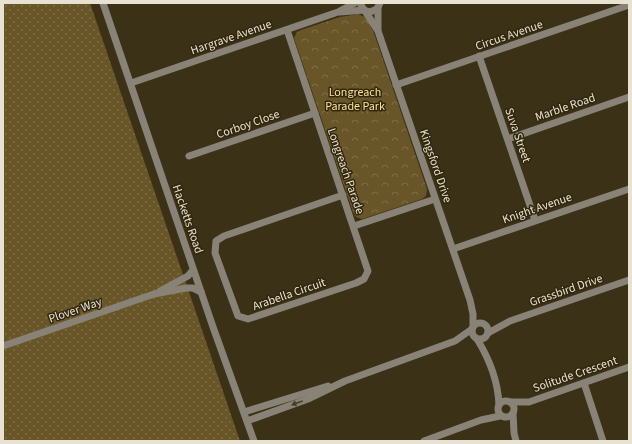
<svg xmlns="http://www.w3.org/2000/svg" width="632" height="444" viewBox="0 0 632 444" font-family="'Source Sans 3',sans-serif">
  <defs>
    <pattern id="grass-dots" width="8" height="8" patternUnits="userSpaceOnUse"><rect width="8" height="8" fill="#695628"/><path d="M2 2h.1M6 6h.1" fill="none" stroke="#7e6e46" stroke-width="1.8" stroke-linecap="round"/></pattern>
    <pattern id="park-crowns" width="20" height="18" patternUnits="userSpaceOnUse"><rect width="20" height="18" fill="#695628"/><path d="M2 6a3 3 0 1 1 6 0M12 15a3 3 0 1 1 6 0" fill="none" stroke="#7e6e46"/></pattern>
  </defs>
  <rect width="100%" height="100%" fill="#3b3117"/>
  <path fill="url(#grass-dots)" d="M 3,3 L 90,3 L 240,441 L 3,441 Z"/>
  <path fill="url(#park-crowns)" d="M 358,14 L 367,18 L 375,36 L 427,189 L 426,196 L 422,199 L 362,219 L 356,217 L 353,212 L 294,38 L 297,32 L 301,30 L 340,17 Z"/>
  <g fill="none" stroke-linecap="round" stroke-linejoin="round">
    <g stroke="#888376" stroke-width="7">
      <path d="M 103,3 L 213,327 L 254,441"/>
      <path d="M 360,3 L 364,10 L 370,12 L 377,9 L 380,3"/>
      <path d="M 365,11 L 378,31 L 470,300 L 473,314 L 473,327"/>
      <path d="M 340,12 L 364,10"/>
      <path d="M 378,29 L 378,7"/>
      <path d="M 287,30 L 368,271 L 364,279 L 356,283 L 248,319 L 238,316 L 215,253 L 216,241 L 224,236 L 343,195"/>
      <path d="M 479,56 L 535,220"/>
      <path d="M 131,83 L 338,12 L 355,3"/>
      <path d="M 396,85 L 629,5"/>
      <path d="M 508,139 L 629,97"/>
      <path d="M 189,156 L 315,113"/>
      <path d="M 354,226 L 435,199"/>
      <path d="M 453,249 L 629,189"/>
      <path d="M 160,291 L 188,276 L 193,270"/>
      <circle cx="480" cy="331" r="8"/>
      <path d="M 488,333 L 510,321 L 629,280"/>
      <path d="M 477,339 C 490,360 498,380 499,405"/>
      <path d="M 3,346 L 154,294 L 186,288 L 193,288 L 201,292"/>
      <path d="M 584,383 L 603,441"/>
      <circle cx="506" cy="409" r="8"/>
      <path d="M 510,402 L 529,402 L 629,367"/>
      <path d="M 244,412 L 328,386"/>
      <path d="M 513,413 L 514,433 L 516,441"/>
      <path d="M 247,421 L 308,399 L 345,381 L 455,341 L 472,329"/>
      <path d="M 424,441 L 481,420 L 500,416"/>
    </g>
  </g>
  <defs><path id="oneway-solid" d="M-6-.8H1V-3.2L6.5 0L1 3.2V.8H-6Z"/></defs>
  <use fill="#473e27" href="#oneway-solid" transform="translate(297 403) rotate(160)"/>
  <g text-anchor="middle" stroke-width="3" stroke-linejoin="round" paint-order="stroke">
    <g font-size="12" fill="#e8e2d3" stroke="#31270d">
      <text transform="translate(509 35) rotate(-19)" y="4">Circus Avenue</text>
      <text transform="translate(231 37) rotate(-19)" y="4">Hargrave Avenue</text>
      <text transform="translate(565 107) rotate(-19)" y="4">Marble Road</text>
      <text transform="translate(248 124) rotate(-19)" y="4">Corboy Close</text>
      <text transform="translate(518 135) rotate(71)" y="4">Suva Street</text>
      <text transform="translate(436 166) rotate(71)" y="4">Kingsford Drive</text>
      <text transform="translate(346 171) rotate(71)" y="4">Longreach Parade</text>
      <text transform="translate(537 208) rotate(-19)" y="4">Knight Avenue</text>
      <text transform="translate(188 219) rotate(71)" y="4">Hacketts Road</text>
      <text transform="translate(566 290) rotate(-19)" y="4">Grassbird Drive</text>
      <text transform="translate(289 294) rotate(-19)" y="4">Arabella Circuit</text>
      <text transform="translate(75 310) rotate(-19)" y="4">Plover Way</text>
      <text transform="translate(575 374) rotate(-19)" y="4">Solitude Crescent</text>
    </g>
    <g font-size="12" fill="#fde09c" stroke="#31270d">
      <text x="355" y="96">Longreach<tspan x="355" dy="14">Parade Park</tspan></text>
    </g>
  </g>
  <rect width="632" height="444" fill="none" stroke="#e8e2d3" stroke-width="8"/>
</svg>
